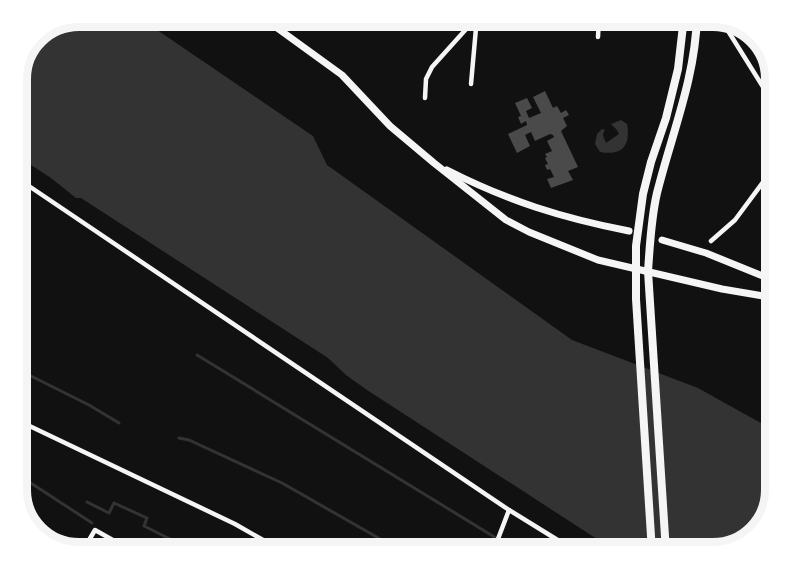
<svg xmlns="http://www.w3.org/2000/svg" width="792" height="569" viewBox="0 0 792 569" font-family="'Exo 2',sans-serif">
  <rect width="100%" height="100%" fill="#111"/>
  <g fill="#333">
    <path d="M 79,17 L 138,17 L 313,136 L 327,165 L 572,340 L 698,388 L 775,431 L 775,491 L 763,528 L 714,552 L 617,552 L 367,390 L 346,375 L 328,358 L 81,198 L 76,198 L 51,178 L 17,156 L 17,74 L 37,32 Z"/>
    <path d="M 621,120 L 627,124 C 631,146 622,156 600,152 L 595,144 L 597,134 L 602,129 L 605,130 C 601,136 604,137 606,143 L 619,134 L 617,130 L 611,124 Z"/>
  </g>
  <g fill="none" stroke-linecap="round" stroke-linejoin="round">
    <g stroke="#333" stroke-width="3">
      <path d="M 197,355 L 496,538"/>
      <path d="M 17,369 L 89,405 L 119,423"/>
      <path d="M 179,438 L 189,440 L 282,483 L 403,552"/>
      <path d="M 17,474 L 92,523"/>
      <path d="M 87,502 L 109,513 L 114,503 L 147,518 L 144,526 L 174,541"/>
    </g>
  </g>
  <g fill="#4a4a4a">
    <path d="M 545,91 L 553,108 L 557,106 L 561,113 L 566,110 L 569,115 L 563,118 L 567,126 L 561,131 L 578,167 L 568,171 L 573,180 L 551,188 L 547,179 L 554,177 L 550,169 L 547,170 L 545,165 L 548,164 L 545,158 L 547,157 L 545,154 L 552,151 L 547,141 L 554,137 L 553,135 L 550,134 L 535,141 L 531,132 L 525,135 L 530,146 L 517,153 L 508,134 L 527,125 L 526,121 L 521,124 L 518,117 L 521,116 L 515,103 L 527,98 L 532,108 L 526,111 L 529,118 L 541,113 L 533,97 Z"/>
    <path d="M 769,230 L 775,231 L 775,251 L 768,250 L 769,244 L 761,243 L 761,236 L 769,236 Z"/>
  </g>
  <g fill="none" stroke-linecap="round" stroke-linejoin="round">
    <g stroke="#f5f5f5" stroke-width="4.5">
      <path d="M 720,18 L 775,106"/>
      <path d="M 598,37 L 599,17"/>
      <path d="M 471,84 L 477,17"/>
      <path d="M 425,98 L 426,79 L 432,67 L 477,17"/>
      <path d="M 17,178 L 509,510 L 577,552"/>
      <path d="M 711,241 L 735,220 L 775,166"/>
      <path d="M 17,420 L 235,524 L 284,552"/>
      <path d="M 41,539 L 43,541"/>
      <path d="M 82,552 L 95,530 L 134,552"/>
      <path d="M 176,552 L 179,548 L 211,552"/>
      <path d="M 493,552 L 509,510"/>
    </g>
    <g stroke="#f5f5f5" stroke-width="7">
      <path d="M 262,17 L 342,75 L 390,126 L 434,163 L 506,220 L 529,232 L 598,260 L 722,289 L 775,298"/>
      <path d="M 447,170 C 508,201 562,218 629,231"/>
      <path d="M 662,240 L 706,253 L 775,281"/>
    </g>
    <g stroke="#f5f5f5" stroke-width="8">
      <path d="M 652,552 L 636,299 L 636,246 L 643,194 L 651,162 L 666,118 L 678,69 L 684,17"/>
      <path d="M 666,552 L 648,271 C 650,245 651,218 657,193 C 672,133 695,79 697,17"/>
    </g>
  </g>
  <path d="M0 0H792V569H0ZM79 27H713A52 52 0 0 1 765 79V490A52 52 0 0 1 713 542H79A52 52 0 0 1 27 490V79A52 52 0 0 1 79 27Z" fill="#fff" fill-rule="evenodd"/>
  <path fill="none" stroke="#f5f5f5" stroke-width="8" d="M79 27H713A52 52 0 0 1 765 79V490A52 52 0 0 1 713 542H79A52 52 0 0 1 27 490V79A52 52 0 0 1 79 27Z"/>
</svg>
